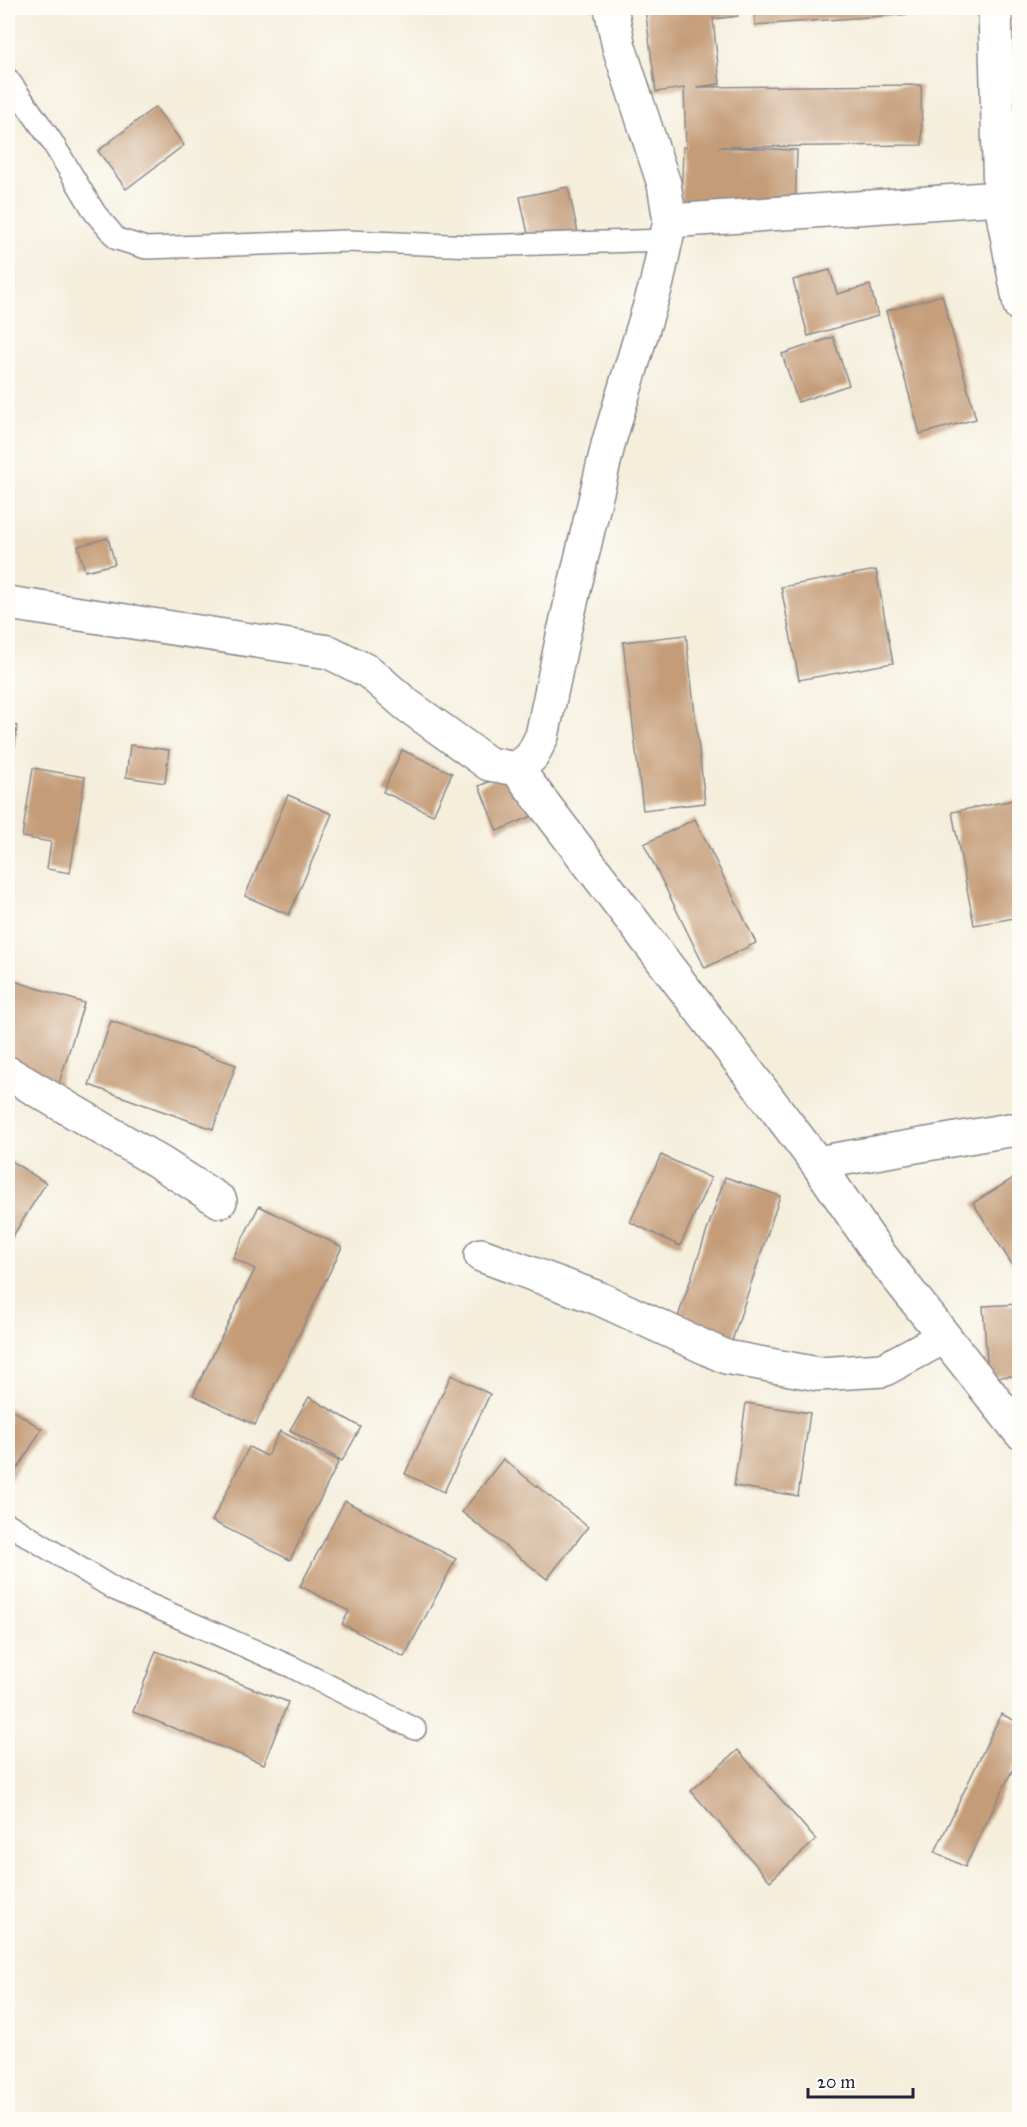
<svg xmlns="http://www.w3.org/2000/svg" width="1027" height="2127" viewBox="0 0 1027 2127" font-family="'IM FELL Great Primer',serif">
  <rect width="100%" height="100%" fill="#fdfcf7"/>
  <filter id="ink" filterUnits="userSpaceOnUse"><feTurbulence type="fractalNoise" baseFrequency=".0167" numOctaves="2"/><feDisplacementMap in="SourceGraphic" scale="12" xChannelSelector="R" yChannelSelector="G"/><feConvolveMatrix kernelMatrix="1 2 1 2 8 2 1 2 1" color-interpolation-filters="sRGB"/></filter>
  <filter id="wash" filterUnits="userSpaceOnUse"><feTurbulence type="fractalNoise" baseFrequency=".008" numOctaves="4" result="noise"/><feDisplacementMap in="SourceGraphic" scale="24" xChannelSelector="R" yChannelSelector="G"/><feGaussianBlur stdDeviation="1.35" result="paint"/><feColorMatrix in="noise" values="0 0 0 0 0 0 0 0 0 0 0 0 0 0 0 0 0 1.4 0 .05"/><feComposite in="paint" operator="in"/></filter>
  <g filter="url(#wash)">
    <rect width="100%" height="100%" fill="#f4eedb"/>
    <g id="blocks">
      <g fill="#c49c78">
        <path d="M 645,8 L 737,8 L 738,16 L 713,19 L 720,84 L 696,87 L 921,85 L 922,145 L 718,147 L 797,150 L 795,213 L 681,209 L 683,147 L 686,147 L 684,88 L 656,92 Z"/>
        <path d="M 754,8 L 924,8 L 925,13 L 755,25 Z"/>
        <path d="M 1013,62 L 1020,62 L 1020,132 L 1016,132 Z"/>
        <path d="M 155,107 L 184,145 L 126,189 L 98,151 Z"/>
        <path d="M 568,187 L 578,233 L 530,243 L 520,197 Z"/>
        <path d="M 830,270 L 837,294 L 870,285 L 878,316 L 808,336 L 793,280 Z"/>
        <path d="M 942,295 L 976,419 L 920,434 L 886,311 Z"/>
        <path d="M 833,337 L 849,385 L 798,402 L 782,354 Z"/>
        <path d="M 108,538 L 115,564 L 85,571 L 78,546 Z"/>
        <path d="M 876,570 L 893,663 L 799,680 L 781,587 Z"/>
        <path d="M 686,635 L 705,803 L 643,810 L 623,642 Z"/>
        <path d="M 8,725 L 17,726 L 10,782 L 8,781 Z"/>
        <path d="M 130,745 L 169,750 L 165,783 L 126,777 Z"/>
        <path d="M 402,750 L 452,773 L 433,815 L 383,792 Z"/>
        <path d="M 33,768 L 85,777 L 70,873 L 47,869 L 51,842 L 22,837 Z"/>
        <path d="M 519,769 L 537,814 L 497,831 L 479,786 Z"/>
        <path d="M 288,795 L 332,814 L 289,915 L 245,896 Z"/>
        <path d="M 1019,799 L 1020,917 L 974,925 L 952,812 Z"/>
        <path d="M 695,819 L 756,943 L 705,968 L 644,844 Z"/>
        <path d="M 8,979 L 84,1003 L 57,1090 L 8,1074 Z"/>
        <path d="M 111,1021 L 236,1065 L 213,1129 L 89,1085 Z"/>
        <path d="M 661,1155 L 711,1178 L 680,1246 L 630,1222 Z"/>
        <path d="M 8,1159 L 46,1183 L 8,1244 Z"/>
        <path d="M 1020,1174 L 1020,1277 L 973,1203 Z"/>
        <path d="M 725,1177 L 780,1196 L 730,1347 L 674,1329 Z"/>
        <path d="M 259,1206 L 342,1247 L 255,1425 L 193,1395 L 255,1269 L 233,1258 Z"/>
        <path d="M 1020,1304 L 1020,1376 L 988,1377 L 983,1306 Z"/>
        <path d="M 451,1375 L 490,1394 L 444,1492 L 405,1474 Z"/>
        <path d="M 309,1397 L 361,1427 L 342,1461 L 290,1430 Z"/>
        <path d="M 746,1403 L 810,1413 L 798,1496 L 734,1486 Z"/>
        <path d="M 8,1407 L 42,1429 L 8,1484 Z"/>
        <path d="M 280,1431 L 339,1461 L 290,1560 L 212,1521 L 249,1447 L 267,1456 Z"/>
        <path d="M 503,1459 L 588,1527 L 547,1579 L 462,1512 Z"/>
        <path d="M 345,1501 L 456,1559 L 404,1657 L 342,1624 L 349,1611 L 300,1586 Z"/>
        <path d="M 156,1651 L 288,1702 L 264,1764 L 133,1712 Z"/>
        <path d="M 1001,1714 L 1020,1723 L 1020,1754 L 965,1867 L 935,1852 Z"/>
        <path d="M 738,1750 L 816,1840 L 770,1881 L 691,1791 Z"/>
      </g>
    </g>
  </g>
  <g filter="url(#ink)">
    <use href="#blocks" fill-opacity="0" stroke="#8b888b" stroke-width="1.5"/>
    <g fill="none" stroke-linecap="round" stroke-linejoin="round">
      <g stroke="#8b888b" stroke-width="24">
        <g id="service">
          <path d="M 8,79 L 51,140 L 95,213 L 117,239 L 146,248 L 347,241 L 474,246 L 666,240"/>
          <path d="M 8,1524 L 116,1590 L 292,1667 L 415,1729"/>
        </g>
      </g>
      <g stroke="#8b888b" stroke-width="36">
        <g id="minor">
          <path d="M 995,8 L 1000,198 L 1020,305"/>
          <path d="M 670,221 L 1000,198"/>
          <path d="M 8,603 L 329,652 L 369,672 L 407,705 L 489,764 L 517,769 L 817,1163 L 880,1255 L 1020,1432"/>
          <path d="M 517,769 L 532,756 L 542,736 L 563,636 L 609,441 L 657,282 L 670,221 L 664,184 L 619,47 L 611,8"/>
          <path d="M 8,1073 L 159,1162 L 220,1201"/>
          <path d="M 817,1163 L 1009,1130 L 1020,1131"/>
          <path d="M 481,1255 L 598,1298 L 726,1357 L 818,1374 L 883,1370 L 944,1337"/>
        </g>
      </g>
      <use href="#service" stroke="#fff" stroke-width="21"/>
      <use href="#minor" stroke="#fff" stroke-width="33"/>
    </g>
  </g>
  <rect width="1027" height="2127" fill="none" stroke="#fdfcf7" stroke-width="30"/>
  <path d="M808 2088v9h105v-9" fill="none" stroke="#22223b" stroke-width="3"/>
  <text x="817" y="2088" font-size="18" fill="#22223b" stroke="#fdfcf7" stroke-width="4.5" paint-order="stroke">20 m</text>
</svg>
